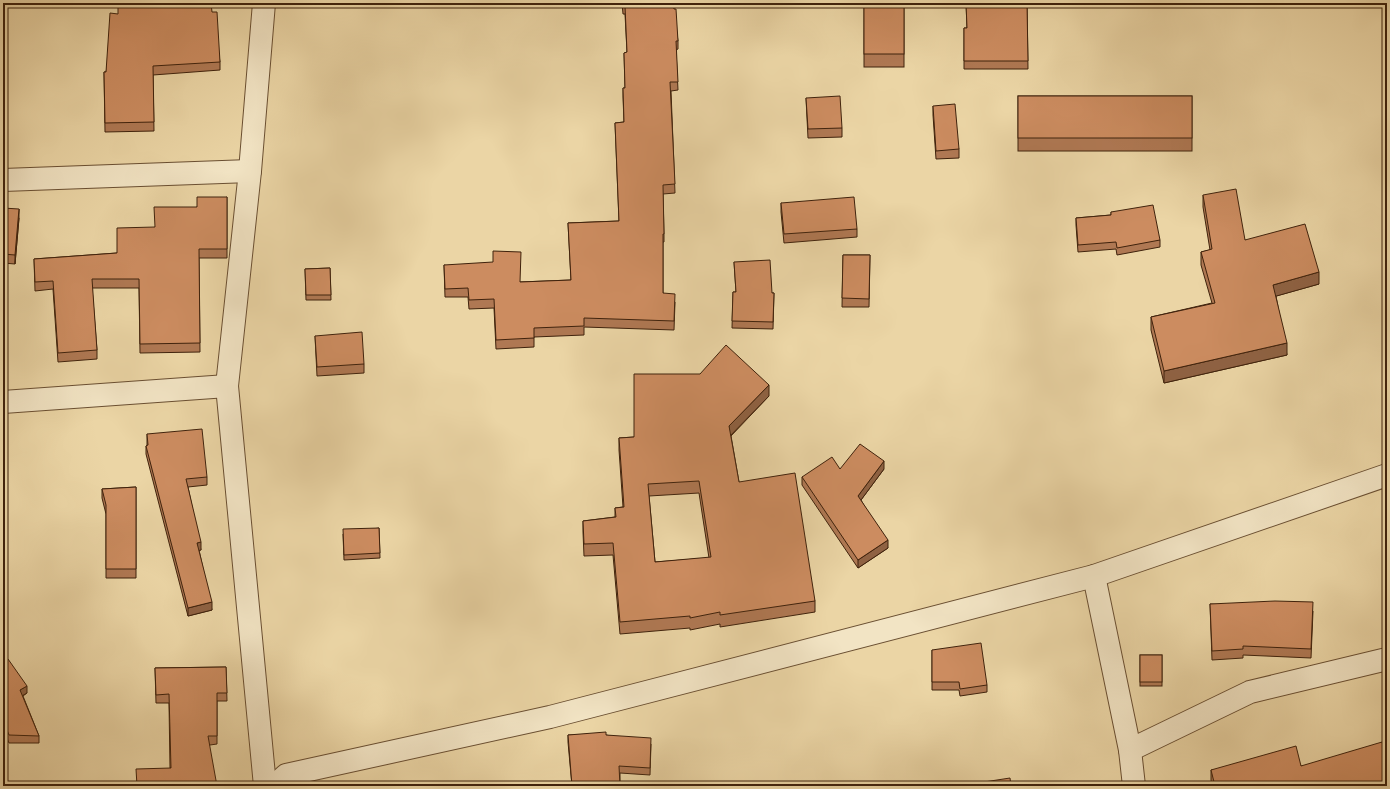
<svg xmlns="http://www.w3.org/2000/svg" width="1390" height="789" viewBox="0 0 1390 789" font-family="'Gentium Book Plus',serif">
  <rect width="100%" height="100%" fill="#ebd5a5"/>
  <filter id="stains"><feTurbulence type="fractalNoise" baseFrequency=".005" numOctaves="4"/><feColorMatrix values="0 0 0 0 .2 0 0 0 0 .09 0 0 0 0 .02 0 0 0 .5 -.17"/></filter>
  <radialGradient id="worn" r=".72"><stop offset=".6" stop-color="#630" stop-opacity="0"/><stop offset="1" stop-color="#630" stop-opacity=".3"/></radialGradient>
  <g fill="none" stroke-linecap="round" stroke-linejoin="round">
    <g stroke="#6a4f32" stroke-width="24">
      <g id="minor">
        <path d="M 264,3 L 250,171 L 227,386 L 265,786"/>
        <path d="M 3,180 L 250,171"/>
        <path d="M 3,402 L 227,386"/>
        <path d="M 1094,576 L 1130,750 L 1134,786"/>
        <path d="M 1130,750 L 1250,692 L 1387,659"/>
        <path d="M 274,786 L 286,775 L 550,717 L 1094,576 L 1387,475"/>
      </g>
    </g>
    <use href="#minor" stroke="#f2e4c4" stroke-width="22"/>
  </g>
  <g fill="#af7853" stroke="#3f220c" fill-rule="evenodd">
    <path d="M 622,3 L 673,3 L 678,41 L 678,49 L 676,50 L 678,90 L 671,91 L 675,193 L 663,194 L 664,234 L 664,242 L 663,242 L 663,293 L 675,302 L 674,330 L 584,327 L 584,335 L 534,337 L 534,347 L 496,349 L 494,308 L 469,309 L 468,297 L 445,297 L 444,265 L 520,282 L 571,280 L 568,223 L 619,221 L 615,123 L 624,122 L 623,97 L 623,88 L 625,88 L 624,53 L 627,52 L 625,14 L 623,14 Z"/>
    <rect x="864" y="3" width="40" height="64"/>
    <path d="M 966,3 L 1027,3 L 1028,69 L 964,69 L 964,28 L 967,28 Z"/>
    <path d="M 212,12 L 220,62 L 220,70 L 153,75 L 154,131 L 105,132 L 104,72 L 106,72 L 118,14 Z"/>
    <rect x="1018" y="96" width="174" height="55"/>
    <path d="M 806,98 L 842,128 L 842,137 L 808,138 Z"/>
    <path d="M 933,106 L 959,149 L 959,158 L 936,159 L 933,115 Z"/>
    <path d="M 1203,195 L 1245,240 L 1319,284 L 1276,296 L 1287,355 L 1164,383 L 1151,330 L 1151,317 L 1212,303 L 1201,265 L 1201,252 L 1210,250 L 1203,207 Z"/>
    <path d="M 227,197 L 227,258 L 199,258 L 200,352 L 140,353 L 139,288 L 92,288 L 97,350 L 97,359 L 58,362 L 53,289 L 35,291 L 34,259 L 117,253 L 155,227 L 197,207 Z"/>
    <path d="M 781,203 L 857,229 L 857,237 L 784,243 L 781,212 Z"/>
    <path d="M 3,208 L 19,218 L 15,264 L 3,263 Z"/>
    <path d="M 1111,212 L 1160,240 L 1160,247 L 1117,255 L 1116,249 L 1078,252 L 1076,225 L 1076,218 L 1111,215 Z"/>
    <path d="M 843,255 L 870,255 L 869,307 L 842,307 Z"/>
    <path d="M 734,262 L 772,293 L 774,293 L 773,329 L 732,328 L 733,292 L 736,292 Z"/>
    <path d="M 330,268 L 331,300 L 306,300 L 305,269 Z"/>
    <path d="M 315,336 L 364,364 L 364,373 L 317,376 Z"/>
    <path d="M 769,396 L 731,436 L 739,482 L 815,601 L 815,612 L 720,627 L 720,624 L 690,630 L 690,628 L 620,634 L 613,555 L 584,556 L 583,532 L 583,521 L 615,517 L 615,508 L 623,507 L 619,450 L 619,438 L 634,437 ZM 699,493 L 709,558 L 655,562 L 649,496 Z"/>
    <path d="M 147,434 L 207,477 L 207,485 L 188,487 L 201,550 L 199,550 L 212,610 L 188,616 L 146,454 L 146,446 L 147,445 Z"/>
    <path d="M 840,469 L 884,469 L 861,500 L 888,548 L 858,568 L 802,485 L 802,477 Z"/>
    <path d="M 136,487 L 136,578 L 106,578 L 106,514 L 102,498 L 102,489 Z"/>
    <path d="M 379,528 L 380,558 L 344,560 L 343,534 Z"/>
    <path d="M 1386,577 L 1387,577 L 1387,595 L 1386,586 Z"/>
    <path d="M 1210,604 L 1313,611 L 1311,658 L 1243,655 L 1243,658 L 1212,660 Z"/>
    <path d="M 932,650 L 987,685 L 987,692 L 960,696 L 959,690 L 932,690 Z"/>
    <rect x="1140" y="655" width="22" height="31"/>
    <path d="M 3,662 L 27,693 L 23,696 L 39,736 L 39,743 L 9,743 L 3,728 Z"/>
    <path d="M 226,667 L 227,701 L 217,701 L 217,744 L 210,745 L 170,768 L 169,703 L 156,703 L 155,668 Z"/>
    <path d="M 568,735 L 606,735 L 651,744 L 650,775 L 620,773 L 620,786 L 572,786 L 568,742 Z"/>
    <path d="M 1301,766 L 1387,786 L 1212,786 L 1211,780 L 1211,770 Z"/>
  </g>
  <g fill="#8f6243" stroke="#3f220c">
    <path d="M 19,209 L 19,218 L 15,264 L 15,255 Z"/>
    <path d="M 1319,272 L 1319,284 L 1273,297 L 1273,285 Z"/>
    <path d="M 1287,343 L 1287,355 L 1164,383 L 1164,371 Z"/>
    <path d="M 769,385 L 769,396 L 729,437 L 729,426 Z"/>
    <path d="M 884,461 L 884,469 L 858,504 L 858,496 Z"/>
    <path d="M 888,540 L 888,548 L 858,568 L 858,560 Z"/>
    <path d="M 201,542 L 201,550 L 197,551 L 197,543 Z"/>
    <path d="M 212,602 L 212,610 L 188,616 L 188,608 Z"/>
    <path d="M 27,686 L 27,693 L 20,697 L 20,690 Z"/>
  </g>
  <g fill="#cc8c60" stroke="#3f220c" fill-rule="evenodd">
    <path d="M 118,3 L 211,3 L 212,12 L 217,12 L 220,62 L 153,66 L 154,122 L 105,123 L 104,72 L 106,72 L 110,13 L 118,14 Z"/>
    <path d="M 622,3 L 673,3 L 674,9 L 676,9 L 678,41 L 676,41 L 678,82 L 670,82 L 675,184 L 663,185 L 664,234 L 663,234 L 663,293 L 675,294 L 674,321 L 584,318 L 584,326 L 534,328 L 534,338 L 496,340 L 494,299 L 469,300 L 468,288 L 445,289 L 444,265 L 493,262 L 493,251 L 521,252 L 520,282 L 571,280 L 568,223 L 619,221 L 615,123 L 624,122 L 623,88 L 625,88 L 624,53 L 627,52 L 625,6 L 623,6 Z"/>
    <rect x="864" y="3" width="40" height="51"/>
    <path d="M 966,3 L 1027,3 L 1028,61 L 964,61 L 964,28 L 967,28 Z"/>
    <path d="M 840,96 L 842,128 L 808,129 L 806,98 Z"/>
    <rect x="1018" y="96" width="174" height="42"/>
    <path d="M 955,104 L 959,149 L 936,151 L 933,106 Z"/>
    <path d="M 1236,189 L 1245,240 L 1305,224 L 1319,272 L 1273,285 L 1287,343 L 1164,371 L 1151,317 L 1215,303 L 1201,252 L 1212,249 L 1203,195 Z"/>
    <path d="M 197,197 L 227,197 L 227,249 L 199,249 L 200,343 L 140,344 L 139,279 L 92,279 L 97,350 L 58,353 L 53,281 L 35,282 L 34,259 L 117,253 L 117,228 L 155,227 L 154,207 L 197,207 Z"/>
    <path d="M 854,197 L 857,229 L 784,234 L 781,203 Z"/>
    <path d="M 1153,205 L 1160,240 L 1117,248 L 1116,242 L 1078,245 L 1076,218 L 1111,215 L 1111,212 Z"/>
    <path d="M 3,208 L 19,209 L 15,255 L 3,254 Z"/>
    <path d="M 843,255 L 870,255 L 869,299 L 842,298 Z"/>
    <path d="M 770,260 L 772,293 L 774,293 L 773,322 L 732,321 L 733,292 L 736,292 L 734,262 Z"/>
    <path d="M 330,268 L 331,295 L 306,295 L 305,269 Z"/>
    <path d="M 362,332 L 364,364 L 317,367 L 315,336 Z"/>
    <path d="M 726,345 L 769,385 L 729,426 L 739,482 L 795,473 L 815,601 L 720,615 L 720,612 L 690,618 L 690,616 L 620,622 L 613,543 L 584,544 L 583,521 L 616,517 L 615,508 L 624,507 L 619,438 L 634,437 L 634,374 L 700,374 ZM 699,481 L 711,557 L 655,562 L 648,484 Z"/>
    <path d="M 202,429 L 207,477 L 186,479 L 201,542 L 197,543 L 212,602 L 188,608 L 146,446 L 148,445 L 147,434 Z"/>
    <path d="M 860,444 L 884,461 L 858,496 L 888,540 L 858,560 L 802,477 L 832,457 L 840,469 Z"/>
    <path d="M 136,487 L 136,569 L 106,569 L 106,505 L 102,489 Z"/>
    <path d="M 379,528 L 380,553 L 344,555 L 343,529 Z"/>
    <path d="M 1386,577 L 1387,577 L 1387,586 Z"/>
    <path d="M 1275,601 L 1313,602 L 1311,649 L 1243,646 L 1243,649 L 1212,651 L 1210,604 Z"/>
    <path d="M 981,643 L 987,685 L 960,689 L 959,682 L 932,682 L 932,650 Z"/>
    <rect x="1140" y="655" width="22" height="27"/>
    <path d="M 8,659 L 27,686 L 20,690 L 39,736 L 9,735 L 3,720 L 3,662 Z"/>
    <path d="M 226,667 L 227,693 L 217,693 L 217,736 L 208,736 L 217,786 L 137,786 L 136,769 L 171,768 L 169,694 L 156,695 L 155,668 Z"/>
    <path d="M 606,732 L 606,735 L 651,738 L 650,768 L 619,766 L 620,786 L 572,786 L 568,735 Z"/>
    <path d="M 1382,742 L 1387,759 L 1387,786 L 1215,786 L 1211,770 L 1296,746 L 1301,766 Z"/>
    <path d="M 1010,778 L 1011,786 L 984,786 L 984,782 Z"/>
  </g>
  <rect width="1390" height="789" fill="none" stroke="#ebd5a5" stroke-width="16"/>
  <rect x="4" y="4" width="1382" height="781" fill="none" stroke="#3f220c" stroke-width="2"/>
  <rect x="8" y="8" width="1374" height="773" fill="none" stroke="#3f220c"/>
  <rect width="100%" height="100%" filter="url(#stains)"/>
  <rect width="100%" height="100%" fill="url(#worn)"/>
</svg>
